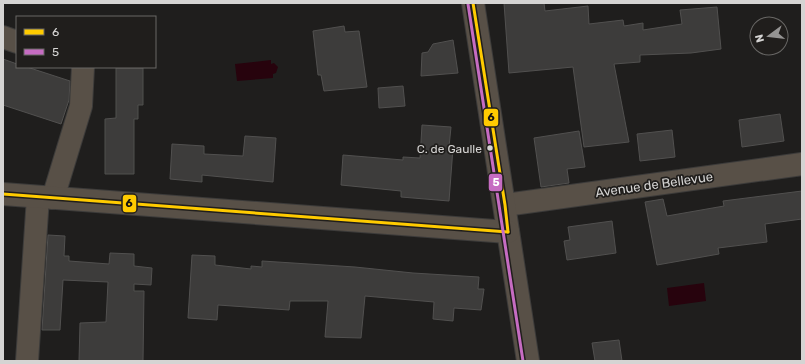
<svg xmlns="http://www.w3.org/2000/svg" width="805" height="364" viewBox="0 0 805 364" font-family="Rubik,sans-serif">
  <rect width="100%" height="100%" fill="#1f1e1d"/>
  <g fill="#27030d">
    <path d="M 271,60 L 271,64 L 274,63 L 278,67 L 276,73 L 273,74 L 273,78 L 237,81 L 235,64 Z"/>
    <path d="M 704,283 L 706,301 L 669,306 L 667,288 Z"/>
  </g>
  <g fill="#3d3c3b" stroke="#51504f">
    <path d="M 504,3 L 544,3 L 545,11 L 588,6 L 589,24 L 623,20 L 624,26 L 643,23 L 643,30 L 682,24 L 680,10 L 717,7 L 721,49 L 691,53 L 640,55 L 640,62 L 614,64 L 629,142 L 584,147 L 573,67 L 509,73 Z"/>
    <path d="M 344,26 L 345,32 L 359,31 L 367,87 L 324,91 L 321,75 L 318,75 L 313,31 Z"/>
    <path d="M 453,40 L 458,73 L 421,76 L 422,53 L 428,52 L 433,44 Z"/>
    <path d="M 3,59 L 17,64 L 17,67 L 27,67 L 70,81 L 69,100 L 61,124 L 3,105 Z"/>
    <path d="M 116,68 L 143,68 L 143,105 L 138,105 L 138,119 L 134,119 L 134,174 L 105,174 L 105,119 L 116,118 Z"/>
    <path d="M 403,86 L 405,106 L 379,108 L 378,88 Z"/>
    <path d="M 780,114 L 784,141 L 742,147 L 739,120 Z"/>
    <path d="M 422,125 L 451,127 L 449,147 L 453,148 L 449,201 L 401,197 L 401,191 L 341,185 L 343,155 L 403,160 L 403,157 L 420,158 Z"/>
    <path d="M 672,130 L 675,157 L 640,161 L 637,134 Z"/>
    <path d="M 579,131 L 585,167 L 567,169 L 569,183 L 541,187 L 534,138 Z"/>
    <path d="M 245,136 L 276,138 L 273,182 L 202,175 L 202,182 L 170,179 L 172,144 L 204,146 L 204,154 L 243,156 Z"/>
    <path d="M 802,191 L 802,219 L 765,224 L 767,242 L 718,248 L 719,254 L 657,265 L 645,202 L 663,199 L 667,216 L 724,206 L 723,201 Z"/>
    <path d="M 612,221 L 616,253 L 567,260 L 564,241 L 570,240 L 568,227 Z"/>
    <path d="M 48,235 L 65,236 L 64,256 L 69,256 L 69,261 L 109,264 L 110,253 L 134,254 L 134,266 L 152,268 L 151,285 L 134,284 L 134,291 L 144,291 L 143,361 L 79,361 L 80,323 L 106,322 L 108,282 L 63,280 L 60,330 L 42,330 Z"/>
    <path d="M 192,255 L 215,256 L 215,265 L 251,269 L 251,266 L 262,267 L 262,261 L 355,267 L 413,273 L 479,277 L 478,289 L 484,289 L 481,310 L 454,308 L 453,321 L 433,319 L 434,302 L 365,296 L 361,338 L 325,337 L 328,301 L 290,301 L 289,310 L 218,305 L 217,320 L 188,318 Z"/>
    <path d="M 619,340 L 622,361 L 595,361 L 592,343 Z"/>
  </g>
  <g fill="none" stroke-linecap="round" stroke-linejoin="round">
    <g stroke="#3c3b3a" stroke-width="24">
      <g id="minor">
        <path d="M 3,37 L 17,42"/>
        <path d="M 53,198 L 81,106 L 83,67"/>
        <path d="M 505,205 L 802,164"/>
        <path d="M 27,361 L 38,197"/>
      </g>
    </g>
    <g stroke="#3c3b3a" stroke-width="24">
      <g id="tertiary">
        <path d="M 473,3 L 528,361"/>
        <path d="M 3,194 L 508,232"/>
      </g>
    </g>
    <use href="#minor" stroke="#585047" stroke-width="22"/>
    <use href="#tertiary" stroke="#585047" stroke-width="22"/>
    <g stroke="#201e1c" stroke-width="6">
      <g id="bus-1">
        <path d="M 473,3 L 505,205 L 508,232"/>
        <path d="M 3,194 L 508,232"/>
      </g>
    </g>
    <g stroke="#201e1c" stroke-width="6">
      <path id="bus-2" d="M 468,4 L 523,361"/>
    </g>
    <use href="#bus-1" stroke="#ffcb00" stroke-width="3"/>
    <use href="#bus-2" stroke="#c66cc2" stroke-width="3"/>
  </g>
  <circle fill="#d5d4d3" stroke="#201e1c" stroke-width="1.5" cx="490" cy="148" r="3.5"/>
  <g text-anchor="middle" stroke-width="3.5" stroke-linejoin="round" paint-order="stroke">
    <g font-size="12" fill="#d5d4d3" stroke="#201e1c" text-anchor="end">
      <text x="482" y="153">C. de Gaulle</text>
    </g>
    <g font-size="13" fill="#d5d4d3" stroke="#201e1c">
      <text transform="translate(654 184) rotate(-8)" y="5">Avenue de Bellevue</text>
    </g>
  </g>
  <g stroke="#201e1c" stroke-width="1.5">
    <rect x="483" y="108" width="16" height="19" rx="4" fill="#ffcb00"/>
    <rect x="488" y="173" width="15" height="19" rx="4" fill="#c66cc2"/>
    <rect x="122" y="194" width="15" height="19" rx="4" fill="#ffcb00"/>
  </g>
  <g font-size="11" text-anchor="middle" font-weight="bold" fill="#fff">
    <text x="496" y="186">5</text>
  </g>
  <g font-size="11" text-anchor="middle" font-weight="bold" fill="#111">
    <text x="491" y="121">6</text>
    <text x="129" y="207">6</text>
  </g>
  <rect width="805" height="364" fill="none" stroke="#d5d4d3" stroke-width="8"/>
  <rect x="16" y="16" width="140" height="52" fill="#201e1c" stroke="#686765"/>
  <rect x="24" y="29" width="20" height="6" fill="#ffcb00" stroke="#686765"/>
  <text x="52" y="36" font-size="12" fill="#d5d4d3">6</text>
  <rect x="24" y="49" width="20" height="6" fill="#c66cc2" stroke="#686765"/>
  <text x="52" y="56" font-size="12" fill="#d5d4d3">5</text>
  <g transform="translate(769 36) rotate(255)"><circle r="19" fill="#201e1c" stroke="#686765"/>
  <path d="M0-3L7 15L0 10L-7 15Z" fill="#959493"/>
  <text y="-6" font-size="11" font-weight="bold" text-anchor="middle" fill="#d5d4d3">N</text>
  </g>
</svg>
